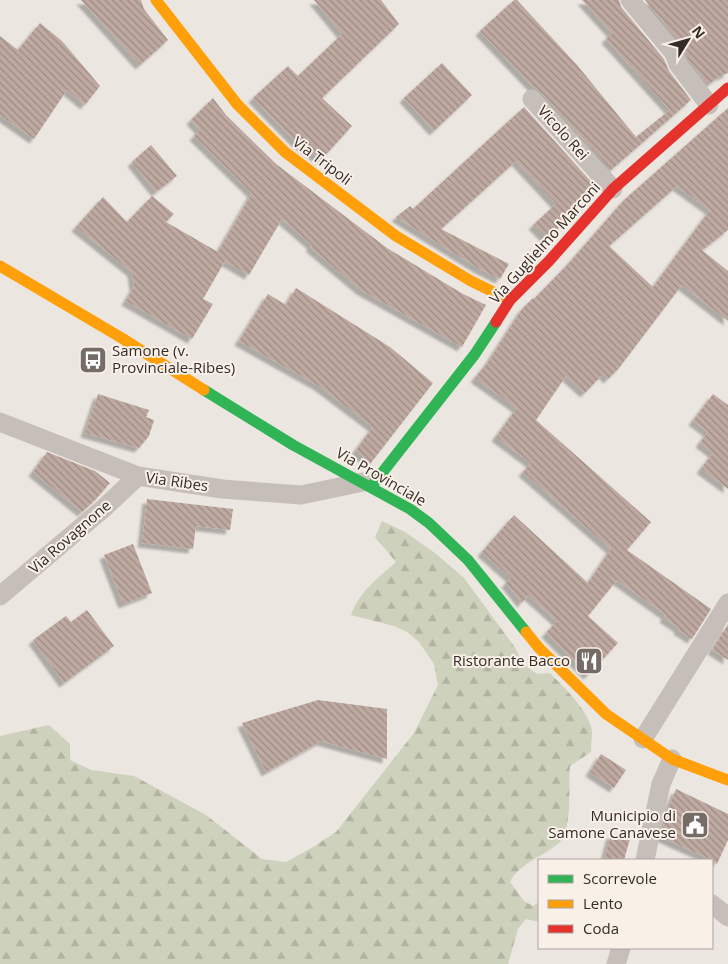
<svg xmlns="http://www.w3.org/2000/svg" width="728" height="964" viewBox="0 0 728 964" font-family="'Open Sans',sans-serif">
  <defs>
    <pattern id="forest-firs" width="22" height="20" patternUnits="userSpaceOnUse" patternTransform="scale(1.25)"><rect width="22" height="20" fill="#ced1bb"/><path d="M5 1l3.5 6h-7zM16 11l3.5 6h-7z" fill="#b2b4a1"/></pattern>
    <pattern id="building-back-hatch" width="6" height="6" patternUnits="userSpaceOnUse" patternTransform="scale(1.25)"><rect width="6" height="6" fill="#bfaaa2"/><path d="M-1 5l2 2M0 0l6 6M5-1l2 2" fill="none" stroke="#9c8b84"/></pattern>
    <filter id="shadow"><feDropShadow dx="-4.5" dy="4.5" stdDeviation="1" flood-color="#0004"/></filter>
  </defs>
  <rect width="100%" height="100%" fill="#ece6e0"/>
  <path fill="url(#forest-firs)" d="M 382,521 L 405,532 L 435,553 L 464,578 L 516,649 L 522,663 L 537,674 L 550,673 C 564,688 590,711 592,732 C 592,738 591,745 591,752 L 570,766 C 568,787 573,825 560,842 C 558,844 553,847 551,849 C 536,859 518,866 510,882 L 524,901 L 533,906 L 539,902 L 539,922 L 526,919 L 518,929 L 508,964 L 0,964 L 0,736 L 49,725 L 70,744 L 70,760 L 91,770 L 134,776 L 206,815 L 262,859 L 286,862 L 313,847 L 336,832 L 414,733 L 438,685 L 434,664 L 419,642 L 407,632 L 394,626 L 351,615 C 359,592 378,578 396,562 L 375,537 Z"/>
  <g fill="url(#building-back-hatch)" fill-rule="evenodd" filter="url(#shadow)">
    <path d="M 81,0 L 141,0 L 144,9 L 168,40 L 140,65 Z"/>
    <path d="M 314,0 L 381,0 L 399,24 L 322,98 L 352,126 L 321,160 L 295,141 L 253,98 L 288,66 L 298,76 L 342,34 Z"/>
    <path d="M 514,0 L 517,0 L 577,65 L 636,137 L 670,110 L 606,39 L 612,33 L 582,0 L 619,0 L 621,7 L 664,59 L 669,71 L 691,100 L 611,170 L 540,91 L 534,88 L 480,31 Z"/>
    <path d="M 645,0 L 728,0 L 728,73 L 718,77 L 708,85 L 688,59 L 683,46 Z"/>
    <path d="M 40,23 L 62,41 L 100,86 L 85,105 L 67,90 L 34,139 L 0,115 L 0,36 L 18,50 Z"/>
    <path d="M 442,63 L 472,95 L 434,131 L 404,98 Z"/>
    <path d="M 213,98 L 226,115 L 276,164 L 387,248 L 463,294 L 486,305 L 462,347 L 361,290 L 310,247 L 312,245 L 282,219 L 249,275 L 225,261 L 203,299 L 213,304 L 192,339 L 126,301 L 134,287 L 132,272 L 76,227 L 103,197 L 127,222 L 152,196 L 174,214 L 166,222 L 218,252 L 252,193 L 194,136 L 200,130 L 191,120 Z"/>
    <path d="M 524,107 L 595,186 L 548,240 L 533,225 L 556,204 L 516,161 L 441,229 L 509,264 L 500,279 L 478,268 L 396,217 L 410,206 L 413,209 Z"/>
    <path d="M 728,108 L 728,230 L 702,250 L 728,271 L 728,321 L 682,285 L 619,368 L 608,379 L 603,374 L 585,393 L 566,376 L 536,420 L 651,522 L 627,550 L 711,609 L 692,639 L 678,630 L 679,628 L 664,618 L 666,615 L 617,580 L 588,616 L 618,643 L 588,675 L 546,633 L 557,621 L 528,595 L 522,603 L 506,583 L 511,578 L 482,552 L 514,515 L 588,583 L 611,549 L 523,472 L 531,463 L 496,437 L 517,408 L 475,378 L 488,362 L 522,309 L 533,298 L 534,299 L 569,263 L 624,200 ZM 677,186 L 710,210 L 653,287 L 609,246 Z"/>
    <path d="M 151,145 L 177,176 L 156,192 L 132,162 Z"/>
    <path d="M 296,288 L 390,347 L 433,383 L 370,464 L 356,450 L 373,427 L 319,386 L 239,341 L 268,294 L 286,305 Z"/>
    <path d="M 98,394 L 149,410 L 146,417 L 154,420 L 149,436 L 139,448 L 85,433 Z"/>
    <path d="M 713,394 L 728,405 L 728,489 L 701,469 L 713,453 L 700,443 L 708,432 L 693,421 Z"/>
    <path d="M 47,452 L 95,471 L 110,483 L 95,500 L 82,512 L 33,472 Z"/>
    <path d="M 147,499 L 233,509 L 230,530 L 196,526 L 193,549 L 142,543 Z"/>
    <path d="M 133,544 L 152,593 L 123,604 L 104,555 Z"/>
    <path d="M 87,610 L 114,646 L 64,683 L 33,640 L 66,616 L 71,622 Z"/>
    <path d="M 728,624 L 728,660 L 712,650 Z"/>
    <path d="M 318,700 L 387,709 L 387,759 L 321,741 L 266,772 L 242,723 Z"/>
    <path d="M 601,754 L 626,770 L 614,788 L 590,772 Z"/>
    <path d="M 676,789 L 728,814 L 728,840 L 717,864 L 712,860 L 661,837 L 666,814 Z"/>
    <path d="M 611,834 L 630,839 L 624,860 L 604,860 Z"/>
  </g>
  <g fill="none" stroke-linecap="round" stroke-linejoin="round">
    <g stroke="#c5beb9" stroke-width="19">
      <path d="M 630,0 L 674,53 L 678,64 L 709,105"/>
      <path d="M 532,99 L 613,189"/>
      <path d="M 0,422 L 138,476 L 222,489 L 301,495 L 363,482"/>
      <path d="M 0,596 L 104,508 L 138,476"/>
      <path d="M 643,739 L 728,603"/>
      <path d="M 645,860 L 661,784 L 672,759"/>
      <path d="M 712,904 L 728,917"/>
      <path d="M 616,964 L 621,948"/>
    </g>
    <g stroke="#30b455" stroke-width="11">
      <path d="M 204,390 L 293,445 L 410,509 L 429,523 L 468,560 L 526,632"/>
      <path d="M 371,487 L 475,354 L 496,322"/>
    </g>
    <g stroke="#ff9f0a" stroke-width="11">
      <path d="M 156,0 L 237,104 L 285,152 L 396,236 L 471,281 L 510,300"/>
      <path d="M 0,266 L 120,337 L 204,390"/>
      <path d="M 526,632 L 539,648 L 606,714 L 672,759 L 728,780"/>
    </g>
    <path stroke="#e5322d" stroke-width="11" d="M 496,322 L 510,300 L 549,261 L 613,189 L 728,88"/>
  </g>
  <defs>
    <g id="bus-square" transform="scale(1.4375)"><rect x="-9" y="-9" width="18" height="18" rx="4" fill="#756c68" stroke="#f9f0e8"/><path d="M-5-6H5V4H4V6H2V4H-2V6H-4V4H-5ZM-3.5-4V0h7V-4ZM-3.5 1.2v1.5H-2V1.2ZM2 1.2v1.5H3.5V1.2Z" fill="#fff"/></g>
    <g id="restaurant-square" transform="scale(1.4375)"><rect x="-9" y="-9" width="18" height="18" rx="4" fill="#756c68" stroke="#f9f0e8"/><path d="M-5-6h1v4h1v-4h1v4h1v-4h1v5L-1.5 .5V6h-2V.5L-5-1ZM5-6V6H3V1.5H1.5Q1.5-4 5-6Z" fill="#fff"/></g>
    <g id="civic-square" transform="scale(1.4375)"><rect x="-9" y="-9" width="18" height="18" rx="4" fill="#756c68" stroke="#f9f0e8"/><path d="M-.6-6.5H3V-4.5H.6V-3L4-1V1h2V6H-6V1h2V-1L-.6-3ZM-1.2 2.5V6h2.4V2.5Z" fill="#fff"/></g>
  </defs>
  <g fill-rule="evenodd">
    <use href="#bus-square" x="93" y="360"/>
    <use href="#restaurant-square" x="589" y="661"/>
    <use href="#civic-square" x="695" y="825"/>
  </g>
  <g text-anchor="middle" stroke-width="4" stroke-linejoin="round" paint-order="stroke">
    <g font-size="15" fill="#352b28" stroke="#f9f0e8">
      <text transform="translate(563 133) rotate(48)" y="5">Vicolo Rei</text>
      <text transform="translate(322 161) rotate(37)" y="5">Via Tripoli</text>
      <text transform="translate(545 243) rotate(-48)" y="5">Via Guglielmo Marconi</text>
      <text transform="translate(381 477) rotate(30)" y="5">Via Provinciale</text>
      <text transform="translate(177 482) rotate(8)" y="5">Via Ribes</text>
      <text transform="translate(70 537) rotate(-41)" y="5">Via Rovagnone</text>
    </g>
    <g font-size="15" fill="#352b28" stroke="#f9f0e8" text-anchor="end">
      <text x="112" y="356" text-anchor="start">Samone (v.<tspan x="112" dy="17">Provinciale-Ribes)</tspan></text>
      <text x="570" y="666">Ristorante Bacco</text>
      <text x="676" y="821">Municipio di<tspan x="676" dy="17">Samone Canavese</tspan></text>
    </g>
  </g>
  <rect x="538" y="859" width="175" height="90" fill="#f9f0e8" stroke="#aba19b"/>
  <rect x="548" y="875" width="25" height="8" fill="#30b455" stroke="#aba19b"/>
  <text x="583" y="884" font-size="15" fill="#352b28">Scorrevole</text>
  <rect x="548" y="900" width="25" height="8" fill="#ff9f0a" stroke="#aba19b"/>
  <text x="583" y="909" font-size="15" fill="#352b28">Lento</text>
  <rect x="548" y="925" width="25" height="8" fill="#e5322d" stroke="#aba19b"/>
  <text x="583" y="934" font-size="15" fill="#352b28">Coda</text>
  <g transform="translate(688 40) rotate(53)" stroke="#f9f0e8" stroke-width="4" paint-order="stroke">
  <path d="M0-4L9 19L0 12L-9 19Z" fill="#352b28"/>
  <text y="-8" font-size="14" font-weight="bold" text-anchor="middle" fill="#352b28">N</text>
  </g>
</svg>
